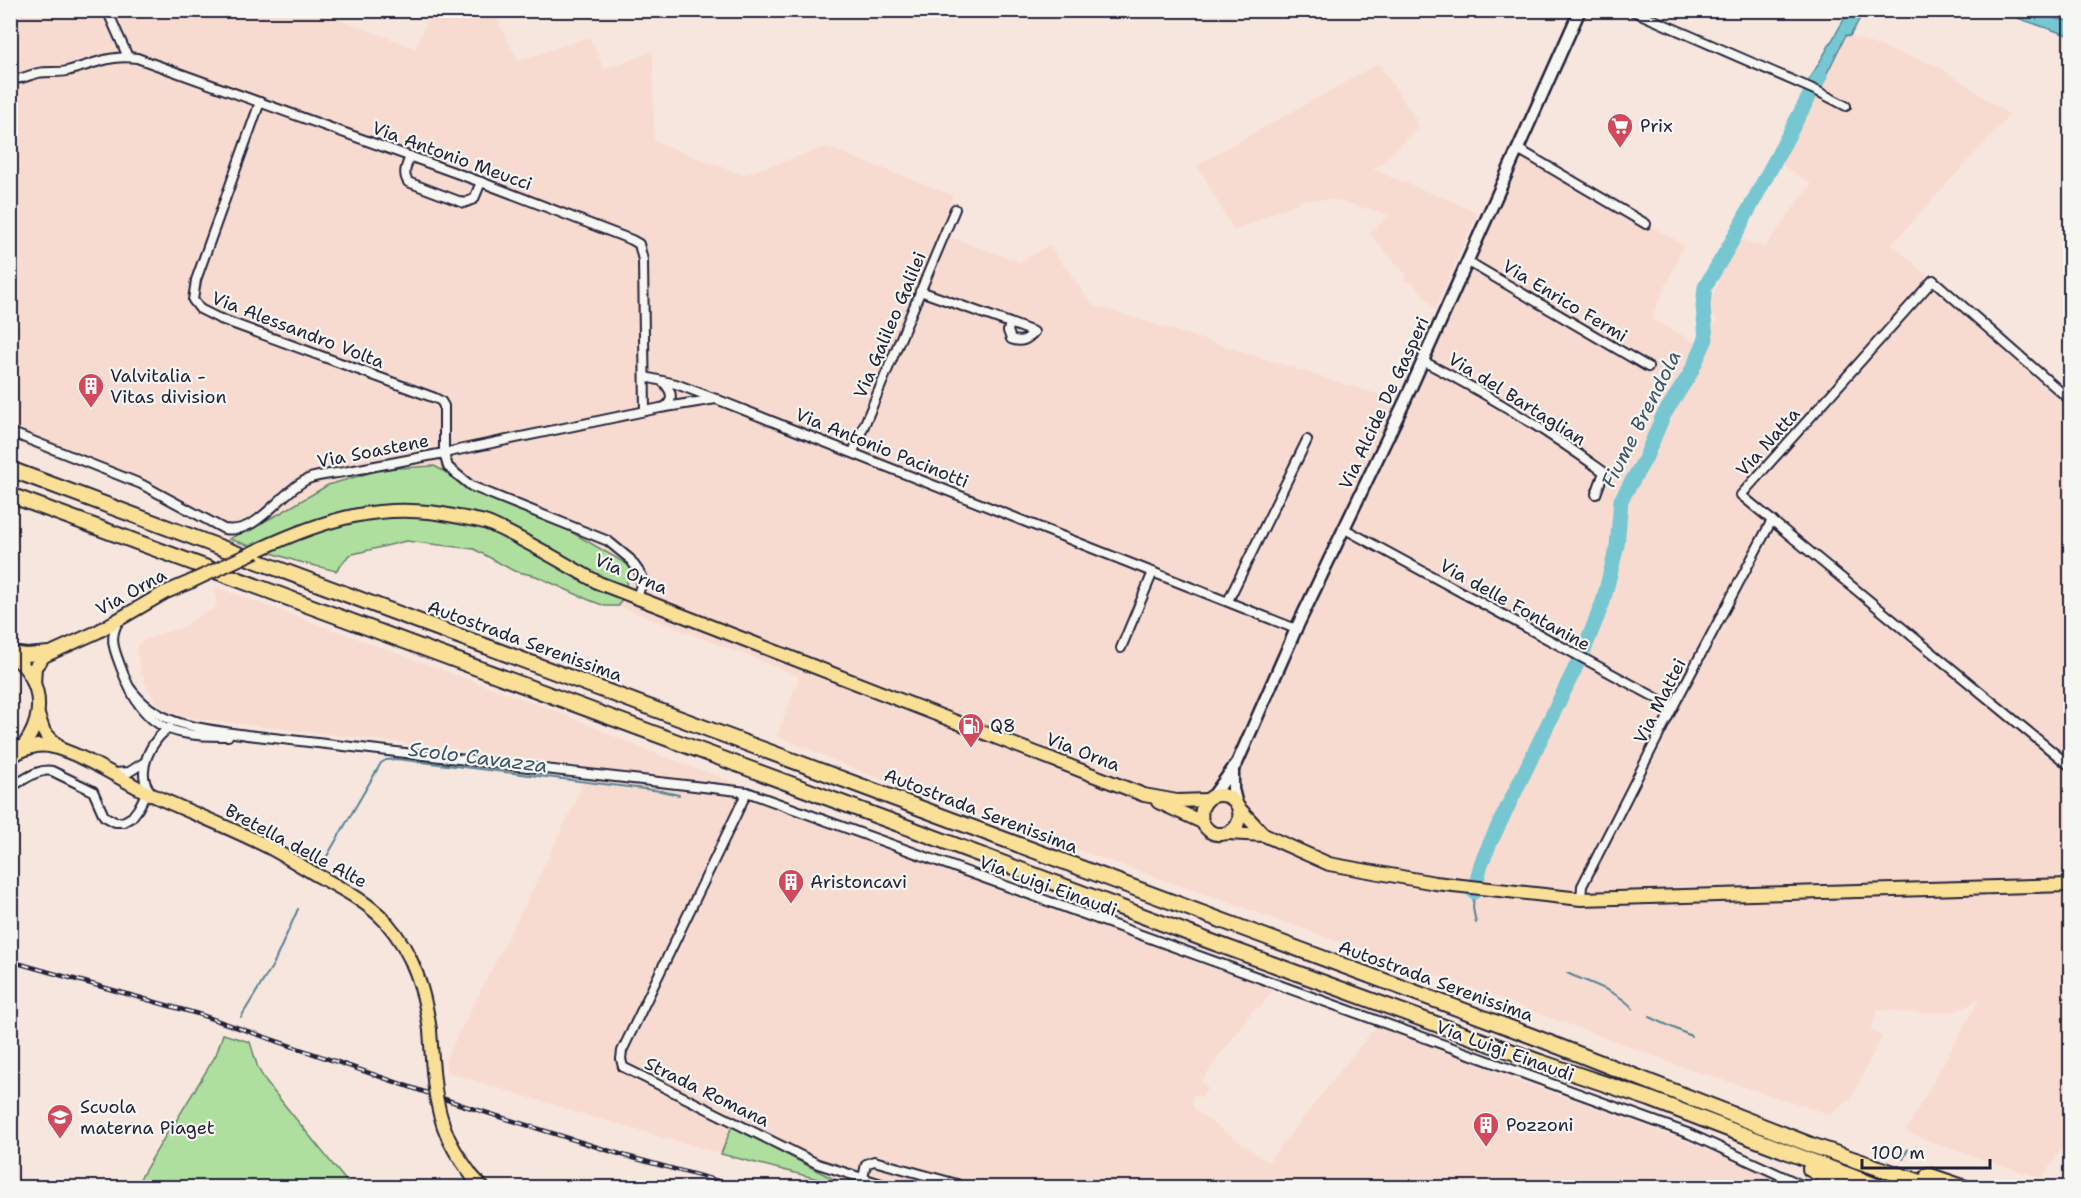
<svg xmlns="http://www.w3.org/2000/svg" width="2081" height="1198" viewBox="0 0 2081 1198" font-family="'Shantell Sans',sans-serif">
  <rect width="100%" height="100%" fill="#f7e6de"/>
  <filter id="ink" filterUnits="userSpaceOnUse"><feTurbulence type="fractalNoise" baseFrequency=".0167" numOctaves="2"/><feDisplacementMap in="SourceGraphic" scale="12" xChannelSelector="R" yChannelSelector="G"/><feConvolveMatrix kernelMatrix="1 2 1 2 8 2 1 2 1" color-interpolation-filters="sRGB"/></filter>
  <g filter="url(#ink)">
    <g fill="#f8dbd0">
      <path d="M 10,11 L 315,11 L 416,48 L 430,11 L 493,11 L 518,61 L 590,37 L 604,69 L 653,52 L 654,141 L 743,175 L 826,147 L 953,195 L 938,233 L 1020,262 L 1049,245 L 1093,305 L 1396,400 L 1410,407 L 1448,318 L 1522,153 L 1684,245 L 1651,319 L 1699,344 L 1717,321 L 1709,308 L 1734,237 L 1765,247 L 1811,184 L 1781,164 L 1847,35 L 1940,67 L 2010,115 L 1892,244 L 1929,277 L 2070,394 L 2070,1135 L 2043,1178 L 1986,1161 L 1905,1132 L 1980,997 L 1968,1006 L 1954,1011 L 1924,1013 L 1878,1010 L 1870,1031 L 1882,1036 L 1852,1097 L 1831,1115 L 1683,1067 L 1474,989 L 924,796 L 859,771 L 777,736 L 799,676 L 619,606 L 632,567 L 328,485 L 279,514 L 229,539 L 139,489 L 11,441 Z"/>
      <path d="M 1379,63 L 1420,126 L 1374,170 L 1478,212 L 1435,309 L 1415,285 L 1404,280 L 1406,275 L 1370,234 L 1389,215 L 1335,200 L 1304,200 L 1234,231 L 1197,165 Z"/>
      <path d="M 219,588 L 566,715 L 639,747 L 736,783 L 751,801 L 776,805 L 1035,903 L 1133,936 L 1210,967 L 1274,988 L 1260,1008 L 1253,1010 L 1201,1082 L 1208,1088 L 1201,1098 L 1194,1094 L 1193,1099 L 1193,1106 L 1199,1113 L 1268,1162 L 1376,1026 L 1392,1029 L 1524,1083 L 1606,1111 L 1714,1152 L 1788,1184 L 1785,1188 L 849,1187 L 733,1126 L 721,1154 L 588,1116 L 447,1072 L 445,1060 L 537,881 L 577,798 L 588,767 L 413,744 L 205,720 L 169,713 L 156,702 L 147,688 L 141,672 L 136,648 L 142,640 L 183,627 L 203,613 L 214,609 L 217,604 L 214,590 Z"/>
    </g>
    <g fill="#aedf9f" stroke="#68806d" stroke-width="1.5">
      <path d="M 434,466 L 502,502 L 554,522 L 632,567 L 619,606 L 605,606 L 589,600 L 536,576 L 514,571 L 474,549 L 406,541 L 349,555 L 336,571 L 296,561 L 229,539 L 279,514 L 328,485 L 383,469 Z"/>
      <path d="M 223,1034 L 250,1042 L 258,1068 L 266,1082 L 351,1187 L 135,1187 L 169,1130 L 167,1125 L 173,1126 L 216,1055 Z"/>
      <path d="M 732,1126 L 737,1129 L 849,1187 L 721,1154 Z"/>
    </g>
    <g fill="#77c7d3" stroke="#558596" stroke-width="1.5">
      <path d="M 1849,11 L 1864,11 L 1850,36 L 1846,35 L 1819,89 L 1807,84 Z"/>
      <path d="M 1997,11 L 2030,11 L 2057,19 L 2070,21 L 2070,36 Z"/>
    </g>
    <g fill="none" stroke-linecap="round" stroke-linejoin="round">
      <g stroke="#558596" stroke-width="2">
        <path d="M 327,856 L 381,763 L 386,760 L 397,759 L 661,791 L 679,795"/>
        <path d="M 1474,893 L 1473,908 L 1476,923"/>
        <path d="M 1567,973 C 1586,982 1621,992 1633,1009"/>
        <path d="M 241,1017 L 273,965 L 298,909"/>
        <path d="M 1650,1017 L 1691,1036"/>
        <path d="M 1903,1159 L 1908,1149"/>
      </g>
      <path stroke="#77c7d3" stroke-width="15" d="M 1474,892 L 1481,864 L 1490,843 L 1584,650 L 1603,602 L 1617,546 L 1621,500 L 1645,459 L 1663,416 L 1690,374 L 1706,339 L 1703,306 L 1705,287 L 1731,243 L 1820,76"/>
      <g stroke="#22223b" stroke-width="12">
        <g id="street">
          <path d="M 107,10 L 128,57"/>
          <path d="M 1631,10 L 1817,91 L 1846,106"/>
          <path d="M 10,79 C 21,80 29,75 38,73 C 48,71 58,73 67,71 C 91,65 112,54 137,58 L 481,182 L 632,240 L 639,244 L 643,260 L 645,411"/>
          <path d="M 260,102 L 196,280 L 193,300 L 200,309 L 218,318 L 435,398 L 441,401 L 444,406 L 444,453 L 660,408 L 716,399"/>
          <path d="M 1518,149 L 1646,224"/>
          <path d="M 410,156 C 407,165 402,173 408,182 L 464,203 L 474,199 L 481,182"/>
          <path d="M 1467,261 L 1648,367"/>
          <path d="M 920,291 L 1010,323 L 1008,331 L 1011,339 C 1021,343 1027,340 1034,332 L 1010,323"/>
          <path d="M 1423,361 C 1486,393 1547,431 1604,472 L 1596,494"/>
          <path d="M 645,377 L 676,384 L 716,399 L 1296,629"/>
          <path d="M 663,382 C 671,390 675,399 665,407"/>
          <path d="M 2070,400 L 1933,280 L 1741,495 L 2070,766"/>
          <path d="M 10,432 L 141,484 L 224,529 C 259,535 279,492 308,479 C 320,474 336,474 349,471 C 380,465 412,459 444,453 L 448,467 L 471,486 L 608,541 L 630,559 L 642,576 L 641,585 L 637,598"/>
          <path d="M 853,452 L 955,209"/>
          <path d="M 1343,528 L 1673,707"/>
          <path d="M 1228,601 L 1307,440"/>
          <path d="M 118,622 C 109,638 114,649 120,665 C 142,726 165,737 228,736"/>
          <path d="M 1121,648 L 1153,572"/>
          <path d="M 130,688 C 159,728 202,728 247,735 L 747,792 L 1690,1134 L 1808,1188"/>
          <path d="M 115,773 L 129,772 L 145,762"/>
          <path d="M 10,787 C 24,781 37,768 52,771 L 93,791 L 104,816 L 115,822 L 123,822 L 132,817 L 138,809 L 147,792"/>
          <path d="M 151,792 C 134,774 151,738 170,728"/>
          <path d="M 747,792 L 622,1051 L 621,1059 L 623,1067 L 818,1164 L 894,1188"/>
          <path d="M 1581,899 L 1582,886 L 1673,707 L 1772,520"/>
          <path d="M 863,1178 L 866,1164 L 874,1161 L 957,1184"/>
        </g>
      </g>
      <g stroke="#22223b" stroke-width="15">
        <g id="secondary">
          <path d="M 1233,770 L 1233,789 L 1237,805"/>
          <path d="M 1213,796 L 1237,763 L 1296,629 L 1404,403 L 1580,10"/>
        </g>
      </g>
      <g stroke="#22223b" stroke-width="16">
        <g id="primary">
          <path d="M 256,551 C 324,519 384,500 459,517 C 469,519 480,520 490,524 C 528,541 563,563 599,583 L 1144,795 L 1177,801 L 1207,800"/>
          <path d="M 10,653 L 27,655 L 49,653"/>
          <path d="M 10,654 C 49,681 46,731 10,759"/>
          <path d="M 34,684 L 35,667 L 44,656 L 97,632 L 164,593 L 190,582"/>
          <path d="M 38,715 L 44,732 L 59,747"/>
          <path d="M 19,752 C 29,747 38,744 49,746 C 81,753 118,778 148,793 C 189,812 232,828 272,849 C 287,857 301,866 315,874 C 340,888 367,901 386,922 C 414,954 424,990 430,1030"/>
          <path d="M 1158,802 L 1202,822 C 1207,830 1212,835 1221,834 C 1249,833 1244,788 1213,796 C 1202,802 1200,811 1202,822"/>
          <path d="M 1239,808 L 1264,835"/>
          <path d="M 1227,833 L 1264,835 L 1329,864 L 1435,883 L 1581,899 L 2070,885"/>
          <path d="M 472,1176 L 483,1188"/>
        </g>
      </g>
      <g stroke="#22223b" stroke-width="18">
        <g id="highway">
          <path d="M 10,469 L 1532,1036 L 1811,1145 L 1938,1188"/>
          <path d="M 10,495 L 904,826 L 1212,942 L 1540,1062 L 1650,1099 L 1882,1188"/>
          <path d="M 1810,1169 L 1844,1188"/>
          <path d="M 1928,1175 L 1966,1188"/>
        </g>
      </g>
      <use href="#street" stroke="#f6f6f2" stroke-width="8"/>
      <use href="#secondary" stroke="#f6f6f2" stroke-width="10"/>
      <use href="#primary" stroke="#fadf96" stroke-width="12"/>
      <use href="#highway" stroke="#fadf96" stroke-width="14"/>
      <g stroke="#22223b" stroke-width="4.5">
        <path id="rail" d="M 10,961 L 198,1014 L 465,1106 L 626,1156 L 744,1188"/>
      </g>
      <use href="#rail" stroke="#f6f6f2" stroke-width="2" stroke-dasharray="7" stroke-linecap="butt"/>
      <g stroke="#22223b" stroke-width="16" stroke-linecap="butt">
        <g id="primary-bridge">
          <path d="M 190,582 L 256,551"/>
          <path d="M 430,1030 C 433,1070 433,1113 454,1149 C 459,1158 466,1167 472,1176"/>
        </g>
      </g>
      <use href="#primary-bridge" stroke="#fadf96" stroke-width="12"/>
    </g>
  </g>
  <defs>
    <g id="supermarket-pin" transform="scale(1.35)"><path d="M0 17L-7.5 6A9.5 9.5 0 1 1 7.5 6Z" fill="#d1495b" stroke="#f6f6f2"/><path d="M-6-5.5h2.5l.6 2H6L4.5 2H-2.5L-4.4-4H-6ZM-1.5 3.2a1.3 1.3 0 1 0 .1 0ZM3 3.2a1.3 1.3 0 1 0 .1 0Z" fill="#fff"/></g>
    <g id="building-pin" transform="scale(1.35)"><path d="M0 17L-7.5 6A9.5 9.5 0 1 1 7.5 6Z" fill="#d1495b" stroke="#f6f6f2"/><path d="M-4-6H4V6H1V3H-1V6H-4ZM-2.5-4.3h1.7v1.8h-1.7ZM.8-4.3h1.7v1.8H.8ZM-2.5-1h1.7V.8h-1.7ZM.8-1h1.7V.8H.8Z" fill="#fff"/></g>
    <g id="fuel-pin" transform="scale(1.35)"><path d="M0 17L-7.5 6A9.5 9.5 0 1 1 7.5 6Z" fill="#d1495b" stroke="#f6f6f2"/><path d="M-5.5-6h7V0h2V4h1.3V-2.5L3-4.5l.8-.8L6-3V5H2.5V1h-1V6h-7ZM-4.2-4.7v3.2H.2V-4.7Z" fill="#fff"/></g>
    <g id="school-pin" transform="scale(1.35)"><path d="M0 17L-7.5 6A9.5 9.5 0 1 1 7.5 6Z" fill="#d1495b" stroke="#f6f6f2"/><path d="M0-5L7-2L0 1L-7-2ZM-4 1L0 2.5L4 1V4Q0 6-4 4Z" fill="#fff"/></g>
  </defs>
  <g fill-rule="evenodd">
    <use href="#supermarket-pin" x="1620" y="126"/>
    <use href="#building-pin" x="91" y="386"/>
    <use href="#fuel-pin" x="971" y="726"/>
    <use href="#building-pin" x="791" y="882"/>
    <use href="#school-pin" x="60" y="1117"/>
    <use href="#building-pin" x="1486" y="1125"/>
  </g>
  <g text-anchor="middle" stroke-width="4.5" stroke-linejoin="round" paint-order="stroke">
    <g font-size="18" fill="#22223b" stroke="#f6f6f2" text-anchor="start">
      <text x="1640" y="132">Prix</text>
      <text x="110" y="382">Valvitalia -<tspan x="110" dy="21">Vitas division</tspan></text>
      <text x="990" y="732">Q8</text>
      <text x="810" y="888">Aristoncavi</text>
      <text x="80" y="1113">Scuola<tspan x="80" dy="21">materna Piaget</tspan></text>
      <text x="1506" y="1131">Pozzoni</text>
    </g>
    <g font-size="18" fill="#22223b" stroke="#f6f6f2">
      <text transform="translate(452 156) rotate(20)" y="6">Via Antonio Meucci</text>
      <text transform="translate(1565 301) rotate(31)" y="6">Via Enrico Fermi</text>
      <text transform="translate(890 325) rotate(-67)" y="6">Via Galileo Galilei</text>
      <text transform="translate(298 330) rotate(21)" y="6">Via Alessandro Volta</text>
      <text transform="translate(1517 399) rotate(32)" y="6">Via del Bartaglian</text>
      <text transform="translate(1384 403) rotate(-65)" y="6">Via Alcide De Gasperi</text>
      <text transform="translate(1768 442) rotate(-48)" y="6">Via Natta</text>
      <text transform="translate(882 448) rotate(22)" y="6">Via Antonio Pacinotti</text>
      <text transform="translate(373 451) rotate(-11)" y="6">Via Soastene</text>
      <text transform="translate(631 574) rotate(23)" y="6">Via Orna</text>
      <text transform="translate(131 592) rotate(-29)" y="6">Via Orna</text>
      <text transform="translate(1515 605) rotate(29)" y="6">Via delle Fontanine</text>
      <text transform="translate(525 641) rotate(20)" y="6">Autostrada Serenissima</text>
      <text transform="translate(1660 701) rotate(-63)" y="6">Via Mattei</text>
      <text transform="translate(1083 752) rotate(21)" y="6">Via Orna</text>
      <text transform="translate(981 811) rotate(21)" y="6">Autostrada Serenissima</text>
      <text transform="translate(296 846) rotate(28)" y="6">Bretella delle Alte</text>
      <text transform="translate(1048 886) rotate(20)" y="6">Via Luigi Einaudi</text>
      <text transform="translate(1436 981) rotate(20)" y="6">Autostrada Serenissima</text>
      <text transform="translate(1505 1051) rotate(20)" y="6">Via Luigi Einaudi</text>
      <text transform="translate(707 1092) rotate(26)" y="6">Strada Romana</text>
    </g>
    <g font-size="20" font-style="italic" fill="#3c5469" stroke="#f6f6f2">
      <text transform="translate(1641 419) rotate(-63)" y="7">Fiume Brendola</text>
      <text transform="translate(478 757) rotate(7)" y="7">Scolo Cavazza</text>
    </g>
  </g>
  <rect width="2081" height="1198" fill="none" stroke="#f6f6f2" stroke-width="36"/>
  <rect x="18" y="18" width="2045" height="1162" fill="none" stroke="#22223b" stroke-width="2" filter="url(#ink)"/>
  <path d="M1862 1159v9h128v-9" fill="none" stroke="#22223b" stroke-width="3"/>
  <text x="1871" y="1159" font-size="18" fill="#22223b" stroke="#f6f6f2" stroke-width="4.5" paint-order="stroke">100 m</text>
</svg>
